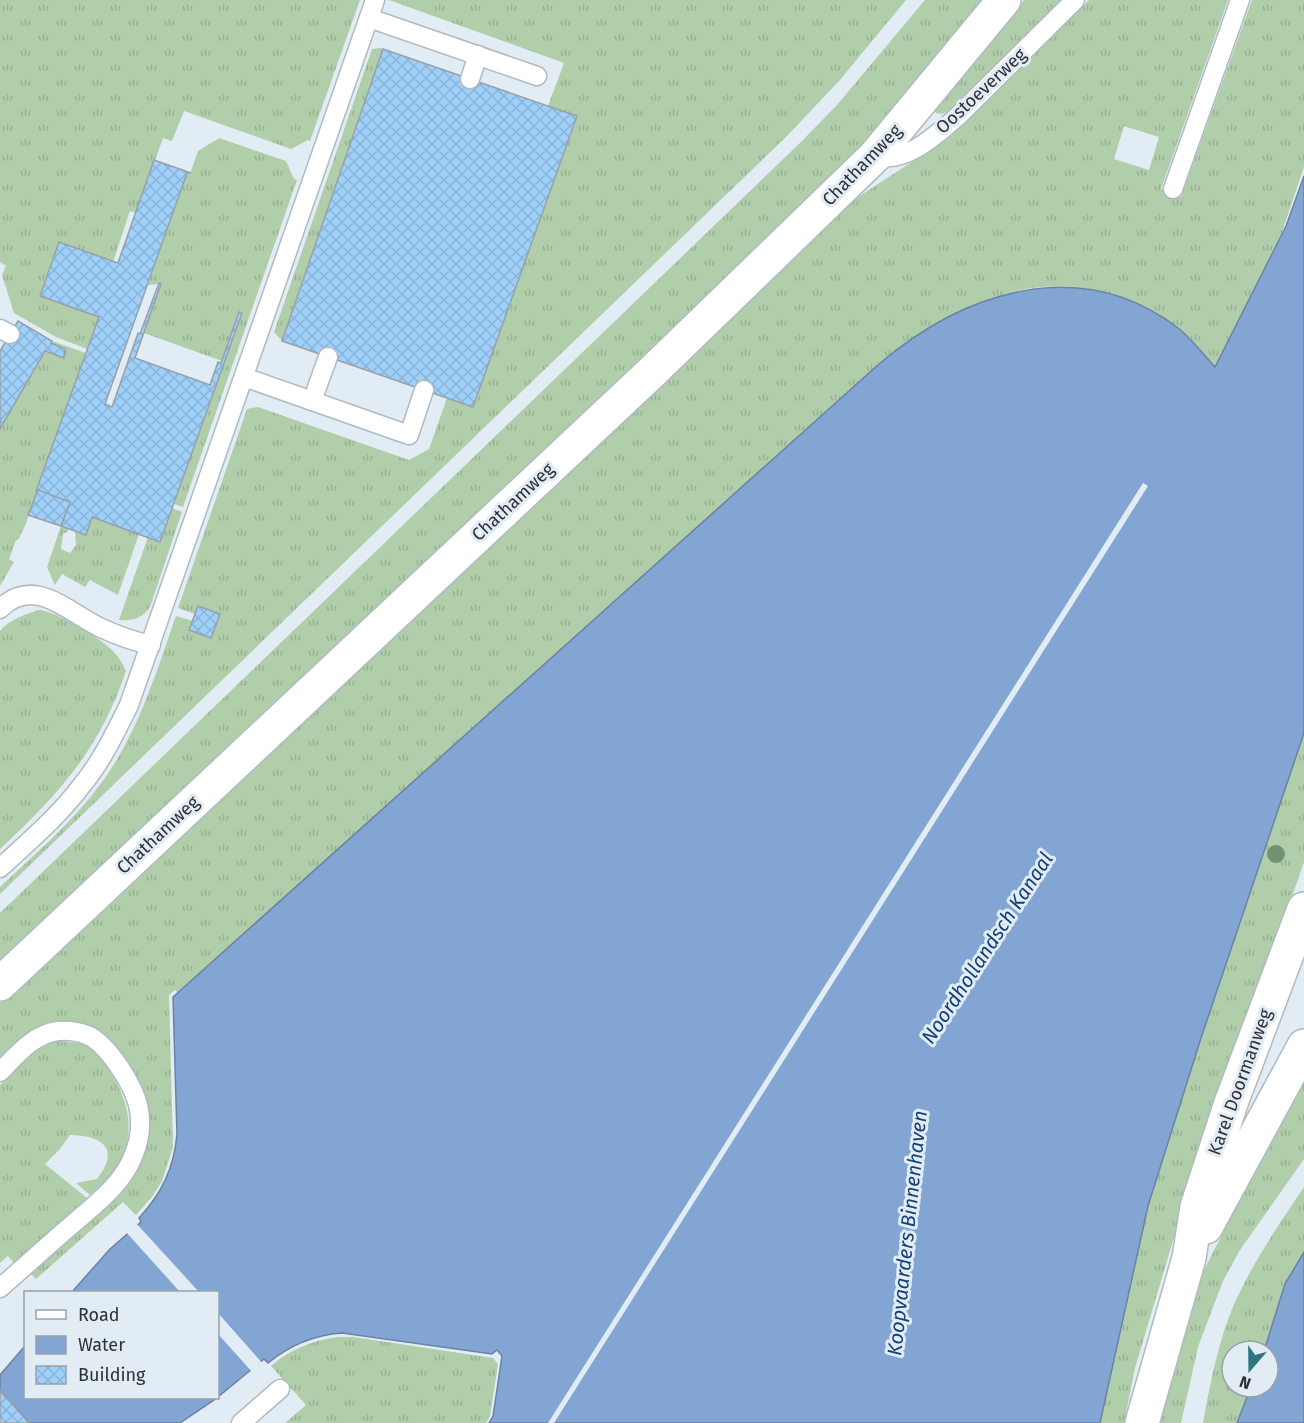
<svg xmlns="http://www.w3.org/2000/svg" width="1304" height="1423" viewBox="0 0 1304 1423" font-family="'Fira Sans',sans-serif">
  <defs>
    <pattern id="grass-tufts" width="24" height="20" patternUnits="userSpaceOnUse" patternTransform="scale(1.5)"><rect width="24" height="20" fill="#b0ceaa"/><path d="M3 7l-1-3M5 7V3M7 7l1-3M15 17l-1-3M17 17v-4M19 17l1-3" fill="none" stroke="#98b193"/></pattern>
    <pattern id="building-cross-hatch" width="8" height="8" patternUnits="userSpaceOnUse" patternTransform="scale(1.5)"><rect width="8" height="8" fill="#9fd0fa"/><path d="M0 0l8 8M0 8l8-8" fill="none" stroke="#89b3d7"/></pattern>
  </defs>
  <rect width="100%" height="100%" fill="#e2ecf5"/>
  <g fill="url(#grass-tufts)" fill-rule="evenodd">
    <path d="M 0,0 L 360,0 L 310,141 L 308,140 L 291,149 L 184,111 L 172,141 L 163,138 L 136,213 L 130,211 L 114,259 L 112,261 L 59,242 L 40,296 L 99,317 L 87,349 L 56,337 L 14,313 L 2,275 L 6,266 L 0,262 Z"/>
    <path d="M 389,0 L 906,0 L 839,81 L 786,137 L 0,894 L 0,887 C 35,854 73,822 102,782 C 138,733 156,673 176,616 L 193,621 L 190,630 L 211,638 L 219,614 L 199,606 L 195,614 L 178,608 L 247,409 L 258,407 L 409,460 L 429,449 L 447,398 L 473,407 L 577,117 L 548,106 L 564,63 Z"/>
    <path d="M 925,0 L 988,0 L 898,108 L 806,206 L 0,964 L 0,913 L 802,141 L 837,105 Z"/>
    <path d="M 1024,0 L 1062,0 L 953,109 L 942,114 L 936,113 L 934,109 Z"/>
    <path d="M 1089,0 L 1228,0 L 1161,189 L 1181,197 L 1252,0 L 1304,0 L 1304,167 L 1282,232 L 1215,367 C 1168,305 1086,271 1009,293 C 967,304 930,325 895,350 L 178,993 L 175,990 L 169,995 L 173,1147 L 162,1181 L 152,1197 L 136,1215 L 123,1202 L 36,1279 L 30,1273 C 51,1255 71,1237 91,1218 C 109,1203 131,1187 140,1165 C 146,1151 151,1136 149,1121 C 146,1097 122,1048 103,1033 C 86,1021 61,1018 42,1025 C 24,1032 13,1047 0,1060 L 0,1003 L 431,598 L 849,203 L 947,139 ZM 1124,126 L 1159,137 L 1149,170 L 1114,159 Z"/>
    <path d="M 380,48 L 383,49 L 282,341 L 274,332 L 372,49 Z"/>
    <path d="M 219,138 L 286,161 L 294,179 L 297,180 L 183,507 L 174,504 L 242,313 L 239,312 L 222,361 L 144,333 L 161,284 L 148,285 L 187,173 L 190,174 L 198,151 Z"/>
    <path d="M 52,341 L 86,353 L 25,526 L 18,540 L 16,540 L 9,559 L 14,562 L 0,586 L 0,429 L 45,351 L 64,357 L 65,349 L 51,343 Z"/>
    <path d="M 172,508 L 182,512 L 150,607 C 142,619 132,621 119,620 L 148,537 L 154,541 L 155,540 L 160,541 Z"/>
    <path d="M 92,517 L 139,534 L 118,595 L 90,580 L 85,587 L 62,574 L 55,585 L 47,567 L 61,526 L 69,529 L 67,532 L 63,534 L 61,549 L 70,553 L 76,545 L 75,531 L 86,535 Z"/>
    <path d="M 38,610 C 54,610 101,638 113,651 C 119,657 123,664 126,671 C 100,749 59,794 0,849 L 0,631 C 9,620 24,615 38,610 Z"/>
    <path d="M 1304,733 L 1304,862 L 1175,1234 L 1135,1368 L 1124,1423 L 1100,1423 L 1148,1206 L 1201,1038 Z"/>
    <path d="M 59,1041 C 67,1042 75,1042 82,1044 C 93,1048 100,1056 106,1065 C 125,1093 136,1124 123,1156 C 117,1172 103,1183 90,1195 L 76,1183 L 97,1179 C 121,1149 102,1135 70,1135 L 59,1150 L 45,1164 L 87,1198 L 14,1263 L 8,1256 L 0,1263 L 0,1085 C 18,1067 33,1046 59,1041 Z"/>
    <path d="M 1304,1074 L 1304,1159 L 1240,1250 L 1223,1281 L 1198,1347 L 1181,1423 L 1160,1423 L 1166,1395 L 1203,1272 Z"/>
    <path d="M 1304,1187 L 1304,1252 L 1285,1284 L 1264,1351 L 1232,1351 L 1232,1387 L 1251,1387 L 1237,1423 L 1203,1423 C 1210,1384 1219,1338 1235,1302 C 1254,1261 1279,1224 1304,1187 Z"/>
    <path d="M 337,1337 L 353,1337 L 493,1358 L 498,1364 L 490,1416 L 486,1423 L 285,1423 L 306,1405 L 271,1366 C 291,1349 311,1341 337,1337 Z"/>
  </g>
  <g fill="#83a5d3" stroke="#6a82a4" stroke-width="1.5">
    <path d="M 1304,176 L 1304,733 L 1201,1038 L 1148,1206 L 1100,1423 L 489,1423 L 493,1416 L 502,1356 L 497,1350 L 492,1354 L 342,1333 C 314,1335 290,1345 268,1363 L 264,1359 L 218,1397 L 218,1292 L 72,1292 L 110,1249 L 141,1222 L 139,1218 C 162,1193 174,1168 177,1134 L 173,997 L 879,364 C 964,292 1079,253 1178,328 C 1192,339 1203,354 1215,367 L 1286,226 Z"/>
    <path d="M 1304,1252 L 1304,1423 L 1237,1423 L 1251,1387 L 1268,1387 L 1268,1351 L 1264,1351 L 1285,1284 Z"/>
    <path d="M 25,1346 L 26,1398 L 217,1398 L 180,1423 L 29,1423 L 0,1390 L 0,1375 Z"/>
  </g>
  <g fill="#e2ecf5">
    <path d="M 1143,483 L 1148,486 L 554,1423 L 548,1423 Z"/>
    <path d="M 136,1223 L 199,1292 L 180,1292 L 126,1232 Z"/>
    <path d="M 218,1313 L 263,1364 L 253,1373 L 218,1334 Z"/>
  </g>
  <g fill="url(#building-cross-hatch)" stroke="#97a1a9" stroke-width="1.5">
    <path d="M 383,49 L 577,116 L 473,407 L 282,341 Z"/>
    <path d="M 154,160 L 191,173 L 187,173 L 105,404 L 112,407 L 138,333 L 140,334 L 159,283 L 161,284 L 135,358 L 210,385 L 218,362 L 221,363 L 239,312 L 242,313 L 160,542 L 92,517 L 86,535 L 61,526 L 70,502 L 36,491 L 99,317 L 40,296 L 59,242 L 118,263 Z"/>
    <path d="M 18,321 L 52,341 L 51,343 L 65,349 L 64,358 L 45,351 L 0,429 L 0,351 Z"/>
    <path d="M 38,490 L 70,502 L 61,526 L 28,515 Z"/>
    <path d="M 198,606 L 220,614 L 211,638 L 189,630 Z"/>
    <path d="M 0,1390 L 29,1423 L 0,1423 Z"/>
  </g>
  <g fill="none" stroke-linecap="round" stroke-linejoin="round">
    <g stroke="#b0bac2" stroke-width="21">
      <g id="service">
        <path d="M 369,18 L 537,76"/>
        <path d="M 470,79 L 478,55"/>
        <path d="M 875,156 C 905,165 937,134 958,116 L 1075,0"/>
        <path d="M 1173,189 L 1240,0"/>
        <path d="M 0,329 L 10,334"/>
        <path d="M 244,377 L 409,435 L 424,390"/>
        <path d="M 312,401 L 328,357"/>
        <path d="M 0,609 C 33,575 67,611 99,627 C 116,635 132,641 151,645"/>
        <path d="M 0,868 C 28,842 59,816 82,785 C 102,761 115,733 129,705 L 375,0"/>
        <path d="M 0,1072 C 16,1056 33,1034 58,1031 C 69,1030 83,1032 93,1038 C 111,1050 133,1085 138,1105 C 142,1122 140,1139 134,1154 C 123,1185 92,1207 68,1228 C 45,1248 23,1268 0,1288"/>
        <path d="M 241,1423 L 280,1389"/>
      </g>
    </g>
    <g stroke="#b0bac2" stroke-width="36">
      <path id="minor" d="M 0,984 L 654,370 L 875,156 L 1004,0"/>
    </g>
    <g stroke="#b0bac2" stroke-width="36">
      <g id="primary">
        <path d="M 1206,1227 L 1304,1046"/>
        <path d="M 1142,1423 L 1189,1258 L 1197,1207 L 1231,1103 L 1304,909"/>
      </g>
    </g>
    <use href="#service" stroke="#fff" stroke-width="18"/>
    <use href="#minor" stroke="#fff" stroke-width="33"/>
    <use href="#primary" stroke="#fff" stroke-width="33"/>
  </g>
  <circle fill="#729373" cx="1276" cy="854" r="9"/>
  <g text-anchor="middle" stroke-width="6" stroke-linejoin="round" paint-order="stroke">
    <g font-size="18" fill="#2e3135" stroke="#e2ecf5">
      <text transform="translate(981 91) rotate(-43)" y="6">Oostoeverweg</text>
      <text transform="translate(862 165) rotate(-46)" y="6">Chathamweg</text>
      <text transform="translate(513 502) rotate(-43)" y="6">Chathamweg</text>
      <text transform="translate(158 835) rotate(-43)" y="6">Chathamweg</text>
      <text transform="translate(1240 1082) rotate(-70)" y="6">Karel Doormanweg</text>
    </g>
    <g font-size="20" font-style="italic" fill="#123f77" stroke="#e2ecf5">
      <text transform="translate(987 948) rotate(-57)" y="7">Noordhollandsch Kanaal</text>
      <text transform="translate(907 1233) rotate(-84)" y="7">Koopvaarders Binnenhaven</text>
    </g>
  </g>
  <rect x="24" y="1291" width="195" height="108" fill="#e2ecf5" stroke="#9aa1a8" stroke-width="1.5"/>
  <rect x="36" y="1310" width="30" height="9" fill="#ffffff" stroke="#9aa1a8" stroke-width="1.5"/>
  <text x="78" y="1321" font-size="18" fill="#2e3135">Road</text>
  <rect x="36" y="1336" width="30" height="18" fill="#83a5d3" stroke="#9aa1a8" stroke-width="1.5"/>
  <text x="78" y="1351" font-size="18" fill="#2e3135">Water</text>
  <rect x="36" y="1366" width="30" height="18" fill="url(#building-cross-hatch)" stroke="#9aa1a8" stroke-width="1.5"/>
  <text x="78" y="1381" font-size="18" fill="#2e3135">Building</text>
  <g transform="translate(1250 1369) rotate(200)"><circle r="28" fill="#e2ecf5" stroke="#9aa1a8" stroke-width="1.5"/>
  <path d="M0-4.5L10 22L0 15L-10 22Z" fill="#2d757f"/>
  <text y="-9" font-size="16" font-weight="bold" text-anchor="middle" fill="#2e3135">N</text>
  </g>
</svg>
